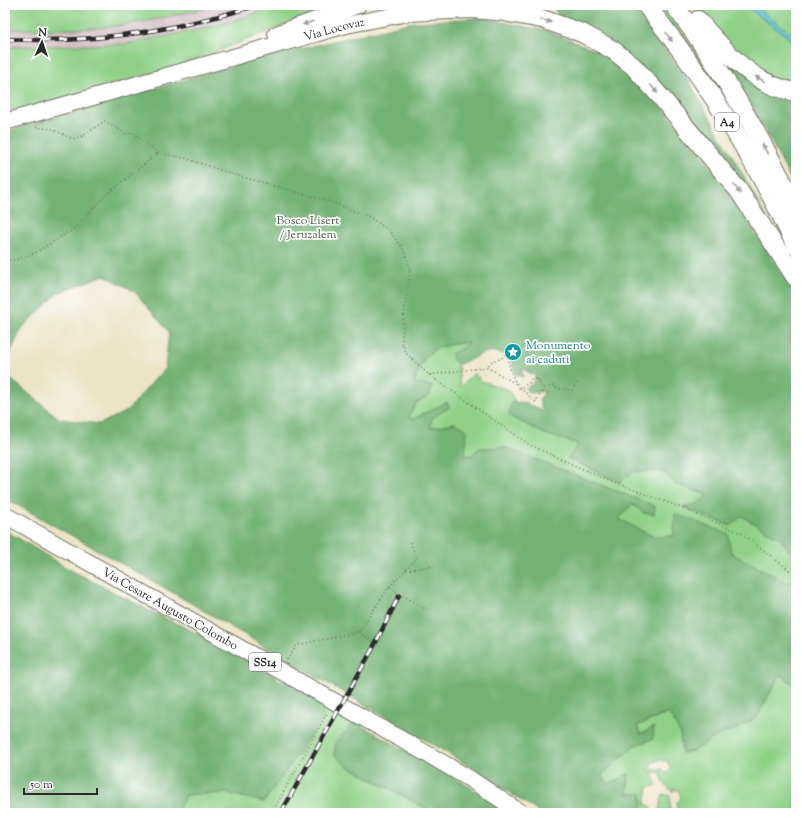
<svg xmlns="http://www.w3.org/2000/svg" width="801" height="818" viewBox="0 0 801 818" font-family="'Sorts Mill Goudy',serif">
  <rect width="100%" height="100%" fill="#fff"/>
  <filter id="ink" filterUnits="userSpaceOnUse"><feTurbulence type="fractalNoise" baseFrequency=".025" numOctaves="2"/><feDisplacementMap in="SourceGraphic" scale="8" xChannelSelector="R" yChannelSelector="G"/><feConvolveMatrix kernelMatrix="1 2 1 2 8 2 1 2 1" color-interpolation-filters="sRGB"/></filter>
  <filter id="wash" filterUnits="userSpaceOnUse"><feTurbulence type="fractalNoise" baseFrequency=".012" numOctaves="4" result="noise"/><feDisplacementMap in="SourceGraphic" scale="16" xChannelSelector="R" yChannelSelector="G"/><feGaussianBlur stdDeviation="0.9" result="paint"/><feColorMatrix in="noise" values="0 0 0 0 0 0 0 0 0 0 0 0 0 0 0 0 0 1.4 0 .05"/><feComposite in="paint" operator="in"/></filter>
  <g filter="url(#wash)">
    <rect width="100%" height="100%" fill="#ebe5c6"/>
    <path fill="#d2bec3" d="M 216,5 L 283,5 L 212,27 L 126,44 L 5,47 L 5,29 L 67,29 L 117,25 L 173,16 Z"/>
    <g fill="#8fd087" stroke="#5d7e59" fill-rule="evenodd">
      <path d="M 5,5 L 216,5 C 167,18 117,29 66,29 C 46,30 25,29 5,29 Z"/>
      <path d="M 283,5 L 338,5 L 183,64 L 5,117 L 5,47 L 126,44 L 212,27 Z"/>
      <path d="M 653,5 L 663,5 L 707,66 L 728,100 L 742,127 Z"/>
      <path d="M 693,5 L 744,5 L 788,37 L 796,48 L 796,86 L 769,78 L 722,40 Z"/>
      <path d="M 753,5 L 796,5 L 796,31 L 789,32 L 786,31 Z"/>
      <path d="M 469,342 L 453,360 L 458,364 L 460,387 L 474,373 L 481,381 L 509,390 L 516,403 L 511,403 L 545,434 L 578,444 L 569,459 L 619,482 L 634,471 L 665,472 L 675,484 L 709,495 L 697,504 L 683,507 L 742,516 L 781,539 L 796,561 L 796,581 L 788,583 L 766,572 L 731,553 L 675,514 L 674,536 L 654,537 L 618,519 L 632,504 L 644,513 L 654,514 L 617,492 L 563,472 L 473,455 L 465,456 L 455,423 L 430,428 L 432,418 L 449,407 L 424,413 L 414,419 L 408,417 L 416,403 L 429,396 L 432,386 L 414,384 C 425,347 433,347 469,342 Z"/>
      <path d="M 780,674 L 796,686 L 796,813 L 679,813 L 677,812 L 677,802 L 681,798 L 679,791 L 674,789 L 673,792 C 665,786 663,781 660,772 L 652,773 L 657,786 L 648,787 L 645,804 L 652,807 L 650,813 L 638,813 L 642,810 L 642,794 L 627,794 L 629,774 L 608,784 L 601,775 L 635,745 L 652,739 L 641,734 L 637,726 L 669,713 L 680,732 L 682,752 L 693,751 L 718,735 L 736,729 L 757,717 ZM 661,760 L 668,762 L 671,770 L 667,774 L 662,769 L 649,770 L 652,762 Z"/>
      <path d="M 318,701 L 355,722 L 336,741 L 335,754 L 346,765 L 435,813 L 177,813 L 185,795 L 225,793 L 264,802 Z"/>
      <path d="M 663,794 L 670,796 L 670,813 L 665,813 L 659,810 Z"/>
    </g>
    <g fill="#73b274" stroke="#4f6e50" fill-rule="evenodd">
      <path d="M 554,5 L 631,5 L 690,83 L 773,227 L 703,134 L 659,82 L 560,17 L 556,13 Z"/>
      <path d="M 482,18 L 548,31 L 605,54 L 653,96 L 704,157 L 796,293 L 796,561 L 781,539 L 742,516 L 731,526 L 683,507 L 697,504 L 708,495 L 675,484 L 665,472 L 634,471 L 620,482 L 569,458 L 578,444 L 545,434 L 509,416 L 511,403 L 521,402 L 543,410 L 539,401 L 545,391 L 530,393 L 525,389 L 533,383 L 536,376 L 521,368 L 523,377 L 515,374 L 512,359 C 485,343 483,357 458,364 L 453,360 L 452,353 L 463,348 L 468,342 C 433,347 425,347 414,383 L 432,386 L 429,396 L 416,403 L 408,417 L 414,419 L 447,402 L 449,407 L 432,418 L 430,428 L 455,423 L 467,430 L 465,456 L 473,455 L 479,448 L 504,447 L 655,506 L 654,514 L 644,513 L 632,504 L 619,519 L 654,537 L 674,536 L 675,514 L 728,534 L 731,553 L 788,583 L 796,581 L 796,686 L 780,674 L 757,717 L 736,729 L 718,735 L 693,751 L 682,753 L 680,732 L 669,713 L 637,725 L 641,734 L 654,727 L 653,739 L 635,745 L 601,775 L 608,784 L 629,774 L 627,794 L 642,793 L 642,810 L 638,813 L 540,813 L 478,771 L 163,587 L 5,498 L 5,132 L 242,63 L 413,22 ZM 104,275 L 134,291 L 169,332 L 165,368 L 127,411 L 100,424 L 60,419 L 7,376 L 10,353 L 22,328 L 58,293 Z"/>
      <path d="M 721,57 L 796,97 L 796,189 L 752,106 Z"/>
      <path d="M 5,530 L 65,567 L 156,614 L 205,637 L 318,701 L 324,716 L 264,802 L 225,793 L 185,795 L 177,813 L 8,813 L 5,810 Z"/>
      <path d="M 355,722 L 450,775 L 512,813 L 435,813 L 346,765 L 334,754 L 336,741 Z"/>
    </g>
    <path fill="#57c1d2" stroke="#41767e" d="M 744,5 L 753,5 L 789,32 L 795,30 L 796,48 L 788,37 Z"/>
  </g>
  <g filter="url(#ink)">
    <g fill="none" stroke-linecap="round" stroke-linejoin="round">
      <g stroke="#6e6c61" stroke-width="18">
        <g id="major">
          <path d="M 276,34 L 358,5"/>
          <path id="s1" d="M 5,122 L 346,25 L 408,13 L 472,10 L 508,13 L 518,12 L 530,5"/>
          <path id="s2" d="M 5,515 L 436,759 L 470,779 L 521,813"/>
        </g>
      </g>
      <g stroke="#6e6c61" stroke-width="20">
        <g id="highway">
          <path d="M 646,5 C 705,78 756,161 796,246"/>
          <path d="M 674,5 C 722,68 760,137 796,208"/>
          <path d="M 508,13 L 542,19 L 582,33 L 613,50 L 633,66 L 660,96 L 739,191 L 796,278"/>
          <path d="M 698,20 C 724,50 753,86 796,92"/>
        </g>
      </g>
      <g stroke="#6e6c61" stroke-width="1.5" stroke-dasharray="1 3" stroke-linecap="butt">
        <path d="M 789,5 L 796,12"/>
        <path d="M 36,127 L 52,129 L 73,139 L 81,137 L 105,121 L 126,134 L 133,133 L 158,153 L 185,158 L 232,174 L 325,200 L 370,217 L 388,230 L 402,247 L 408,260 L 410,273 L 403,321 L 402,344 L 407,354 L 429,375 L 487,367 L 493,360 L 501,359 L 514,346"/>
        <path d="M 5,261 L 18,259 L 35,253 L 75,228 L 106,195 L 158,153"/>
        <path d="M 509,352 L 513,357 L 516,350"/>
        <path d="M 507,353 C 508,363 512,380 520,388 L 529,383 L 532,378 L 539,380 L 540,386 L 544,387 L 553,386 L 559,389 L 572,390 L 577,383"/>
        <path d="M 487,367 L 516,384"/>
        <path d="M 5,370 L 6,370"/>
        <path d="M 429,375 L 530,445 L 607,480 L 672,504 L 741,533 L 792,572"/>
        <path d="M 520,388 L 536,402 L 544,387"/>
        <path d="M 406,570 L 434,566"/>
        <path d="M 389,587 L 427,610"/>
        <path d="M 359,632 L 373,642"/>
        <path d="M 287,660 L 297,645 L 359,632 L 389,587 L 417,558 L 410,542"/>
        <path d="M 272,813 L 327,713"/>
      </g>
      <use href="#major" stroke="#fff" stroke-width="16"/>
      <use href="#highway" stroke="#fff" stroke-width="18"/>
      <g stroke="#2b2b2b" stroke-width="4.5">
        <g id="rail">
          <path d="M 5,39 C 90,44 176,31 257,5"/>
          <path d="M 281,813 L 373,648 L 399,596"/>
        </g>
      </g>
      <use href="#rail" stroke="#fff" stroke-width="3" stroke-dasharray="9" stroke-linecap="butt"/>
    </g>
    <defs><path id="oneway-solid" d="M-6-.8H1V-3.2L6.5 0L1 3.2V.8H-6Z"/></defs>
    <g fill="#a0a0a0">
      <use href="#oneway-solid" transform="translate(546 21) rotate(15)"/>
      <use href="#oneway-solid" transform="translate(308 23) rotate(161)"/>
      <use href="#oneway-solid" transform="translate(669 37) rotate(55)"/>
      <use href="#oneway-solid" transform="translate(760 79) rotate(-151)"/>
      <use href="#oneway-solid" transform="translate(654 89) rotate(50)"/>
      <use href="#oneway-solid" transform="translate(765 149) rotate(-117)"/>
      <use href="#oneway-solid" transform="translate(737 189) rotate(53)"/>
    </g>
  </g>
  <defs>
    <g id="sight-disc" transform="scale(0.9)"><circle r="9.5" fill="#0f9aa8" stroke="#fff"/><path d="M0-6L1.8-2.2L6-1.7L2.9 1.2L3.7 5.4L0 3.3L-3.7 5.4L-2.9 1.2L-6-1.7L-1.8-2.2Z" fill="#fff"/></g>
  </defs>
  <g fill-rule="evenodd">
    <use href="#sight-disc" x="513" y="352"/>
  </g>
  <g text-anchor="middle" stroke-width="3.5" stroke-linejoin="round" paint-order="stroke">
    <g fill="#fff" stroke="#6b6b6b" stroke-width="1">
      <rect x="715" y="113" width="24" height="18" rx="3"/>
      <rect x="249" y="653" width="32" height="18" rx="3"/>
    </g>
    <g font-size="11" font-weight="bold" fill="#2b2b2b">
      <text x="727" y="126">A4</text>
      <text x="265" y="666">SS14</text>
    </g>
    <g font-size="12" fill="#2b2b2b" stroke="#fff">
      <text dy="4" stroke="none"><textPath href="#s1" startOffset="342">Via Locovaz</textPath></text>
      <text dy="4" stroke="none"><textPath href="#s2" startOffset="190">Via Cesare Augusto Colombo</textPath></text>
    </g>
    <g font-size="12" fill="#495d47" stroke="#fff">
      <text x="308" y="224">Bosco Lisert<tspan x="308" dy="14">/ Jeruzalem</tspan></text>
    </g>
    <g font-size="12" fill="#0d838f" stroke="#fff" text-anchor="start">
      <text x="526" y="349">Monumento<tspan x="526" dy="14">ai caduti</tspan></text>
    </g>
  </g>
  <rect width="801" height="818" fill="none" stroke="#fff" stroke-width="20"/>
  <g transform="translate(42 42) rotate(3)" stroke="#ffffff" stroke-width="3" paint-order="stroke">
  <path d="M0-3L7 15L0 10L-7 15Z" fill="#2b2b2b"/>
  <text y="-6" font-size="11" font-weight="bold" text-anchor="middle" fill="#2b2b2b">N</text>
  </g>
  <path d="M24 788v6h73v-6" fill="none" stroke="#2b2b2b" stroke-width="2"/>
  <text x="30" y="788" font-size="12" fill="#2b2b2b" stroke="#ffffff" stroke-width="3" paint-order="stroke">50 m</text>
</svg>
